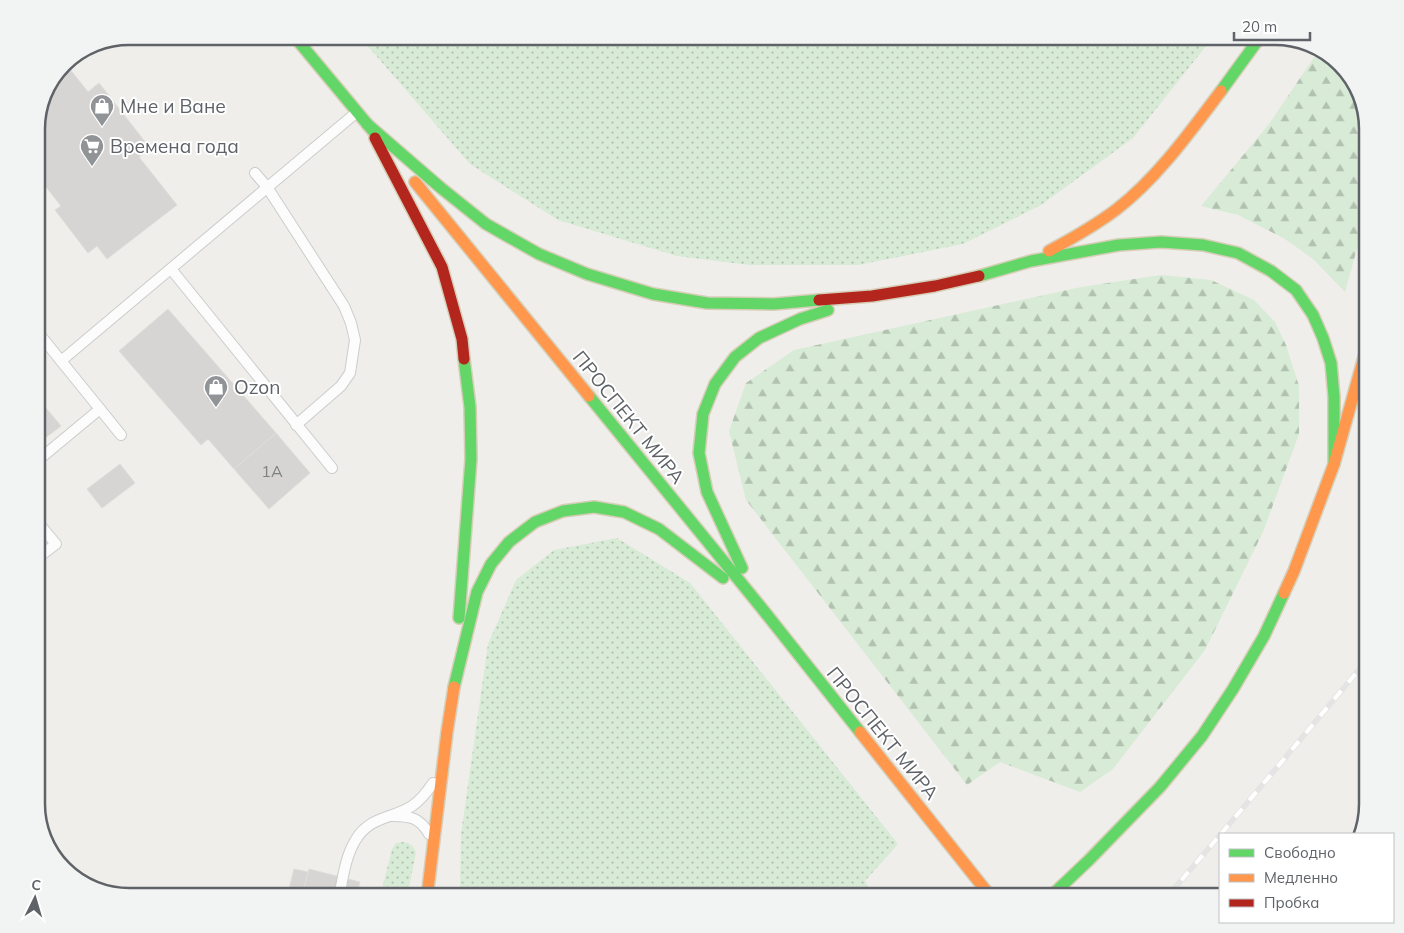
<svg xmlns="http://www.w3.org/2000/svg" width="1404" height="933" viewBox="0 0 1404 933" font-family="Mulish,sans-serif">
  <defs>
    <pattern id="grass-dots" width="8" height="8" patternUnits="userSpaceOnUse" patternTransform="scale(1.25)"><rect width="8" height="8" fill="#d8ebd6"/><path d="M2 2h.1M6 6h.1" fill="none" stroke="#b2c2b1" stroke-width="1.8" stroke-linecap="round"/></pattern>
    <pattern id="forest-firs" width="22" height="20" patternUnits="userSpaceOnUse" patternTransform="scale(1.25)"><rect width="22" height="20" fill="#d8ebd6"/><path d="M5 1l3.5 6h-7zM16 11l3.5 6h-7z" fill="#b2c2b1"/></pattern>
  </defs>
  <rect width="100%" height="100%" fill="#efeeea"/>
  <g fill="url(#grass-dots)">
    <path d="M 359,36 L 1214,36 L 1133,138 L 1041,205 L 963,244 L 858,265 L 750,265 L 677,256 L 558,220 L 470,164 Z"/>
    <path d="M 617,538 L 690,583 L 898,844 L 865,881 L 874,897 L 460,897 L 461,834 L 488,644 L 516,580 L 554,550 Z"/>
    <path d="M 403,842 C 410,843 413,845 416,853 L 407,897 L 380,897 L 392,849 L 396,843 Z"/>
  </g>
  <g fill="url(#forest-firs)">
    <path d="M 1319,50 L 1327,52 L 1358,88 L 1368,129 L 1368,209 L 1345,292 L 1313,259 L 1285,239 L 1238,215 L 1201,206 L 1269,124 Z"/>
    <path d="M 1161,275 L 1211,280 L 1254,300 L 1275,322 L 1286,345 L 1299,386 L 1299,434 L 1263,532 L 1205,650 L 1113,769 L 1080,792 L 1000,762 L 967,785 L 746,500 L 729,431 L 746,383 L 794,350 L 1081,287 Z"/>
  </g>
  <g fill="#d6d5d3" stroke="#deddd9">
    <path d="M 64,63 L 65,63 L 88,92 L 99,83 L 150,148 L 139,157 L 177,205 L 107,259 L 97,246 L 88,253 L 55,210 L 61,206 L 39,178 L 36,180 L 36,124 Z"/>
    <path d="M 168,309 L 276,433 L 234,469 L 208,439 L 201,445 L 119,351 Z"/>
    <path d="M 36,396 L 61,426 L 36,445 Z"/>
    <path d="M 276,433 L 310,473 L 269,509 L 234,469 Z"/>
    <path d="M 120,464 L 135,483 L 102,508 L 87,489 Z"/>
    <path d="M 294,869 L 308,872 L 302,897 L 287,897 Z"/>
    <path d="M 309,869 L 360,882 L 356,897 L 302,897 Z"/>
  </g>
  <g fill="none" stroke-linecap="round" stroke-linejoin="round">
    <g stroke="#cbcccc" stroke-width="12">
      <g id="lane">
        <path d="M 255,173 L 267,187 L 344,306 L 351,323 L 355,340 L 350,373 L 341,386 L 296,425"/>
        <path d="M 171,269 L 332,468"/>
        <path d="M 36,330 L 121,435"/>
        <path d="M 61,361 L 357,112"/>
        <path d="M 36,462 L 100,409"/>
        <path d="M 36,520 L 56,544 L 36,559"/>
        <path d="M 393,816 C 411,816 420,818 429,834"/>
        <path d="M 339,897 C 343,878 345,858 355,841 C 369,816 392,819 412,806 C 421,800 427,792 433,783"/>
      </g>
    </g>
    <g stroke="#d7ceb8" stroke-width="14">
      <g id="fast">
        <path d="M 294,36 L 378,137"/>
        <path d="M 1221,91 L 1261,36"/>
        <path d="M 367,124 L 441,188 L 486,224 L 539,254 L 587,274 L 653,294 L 707,303 L 774,304 L 819,300"/>
        <path d="M 979,276 L 1031,261 L 1119,245 L 1161,242 L 1203,245 L 1238,253 L 1271,271 L 1296,290 L 1313,315 L 1323,338 L 1331,363 L 1334,397 L 1334,464"/>
        <path d="M 589,396 L 760,606 L 860,732"/>
        <path d="M 742,568 L 707,492 L 699,453 L 703,414 L 715,384 L 735,357 L 759,338 L 800,319 L 828,310"/>
        <path d="M 459,618 L 471,459 L 470,407 L 464,359"/>
        <path d="M 454,687 L 477,592 L 491,564 L 509,542 L 535,522 L 563,511 L 594,507 L 624,512 L 659,529 L 723,578"/>
        <path d="M 1050,897 L 1089,860 L 1160,787 L 1202,736 L 1233,689 L 1264,636 L 1284,593"/>
      </g>
    </g>
    <g stroke="#d7ceb8" stroke-width="14">
      <g id="slow">
        <path d="M 415,182 L 589,396"/>
        <path d="M 1049,251 C 1073,238 1096,225 1117,209 C 1158,177 1190,132 1221,91"/>
        <path d="M 1284,593 L 1294,571 L 1334,464 L 1368,343"/>
        <path d="M 860,732 L 991,897"/>
        <path d="M 427,897 L 447,732 L 454,687"/>
      </g>
    </g>
    <g stroke="#d7ceb8" stroke-width="14">
      <g id="jam">
        <path d="M 375,138 L 442,267 L 462,339 L 464,359"/>
        <path d="M 819,300 L 872,296 L 935,286 L 979,276"/>
      </g>
    </g>
    <path stroke="#cacfcc" stroke-width="3" stroke-dasharray="5 2.5" stroke-linecap="butt" d="M 262,36 L 268,43"/>
    <use href="#lane" stroke="#fdfcfc" stroke-width="10"/>
    <use href="#fast" stroke="#63d668" stroke-width="11"/>
    <use href="#slow" stroke="#ff974d" stroke-width="11"/>
    <use href="#jam" stroke="#b3261e" stroke-width="11"/>
    <g stroke="#e4e4e4" stroke-width="5.5">
      <g id="rail">
        <path d="M 1221,834 L 1368,659"/>
        <path d="M 1167,897 L 1220,835"/>
      </g>
    </g>
    <use href="#rail" stroke="#fff" stroke-width="4" stroke-dasharray="11" stroke-linecap="butt"/>
  </g>
  <defs>
    <g id="shop-pin" transform="scale(1.25)"><path d="M0 17L-7.5 6A9.5 9.5 0 1 1 7.5 6Z" fill="#919496" stroke="#fff"/><path d="M-5-2.5h2.3a2.7 3.5 0 0 1 5.4 0H5L5.5 6h-11ZM-1.5-2.5h3a1.5 2.3 0 0 0-3 0Z" fill="#fff"/></g>
    <g id="supermarket-pin" transform="scale(1.25)"><path d="M0 17L-7.5 6A9.5 9.5 0 1 1 7.5 6Z" fill="#919496" stroke="#fff"/><path d="M-6-5.5h2.5l.6 2H6L4.5 2H-2.5L-4.4-4H-6ZM-1.5 3.2a1.3 1.3 0 1 0 .1 0ZM3 3.2a1.3 1.3 0 1 0 .1 0Z" fill="#fff"/></g>
  </defs>
  <g fill-rule="evenodd">
    <use href="#shop-pin" x="102" y="106"/>
    <use href="#supermarket-pin" x="92" y="146"/>
    <use href="#shop-pin" x="216" y="387"/>
  </g>
  <g text-anchor="middle" stroke-width="4" stroke-linejoin="round" paint-order="stroke">
    <g font-size="16" fill="#7e8184">
      <text x="272" y="477">1А</text>
    </g>
    <g font-size="19" fill="#5f6368" stroke="#fff" text-anchor="start">
      <text x="120" y="113">Мне и Ване</text>
      <text x="110" y="153">Времена года</text>
      <text x="234" y="394">Ozon</text>
    </g>
    <g font-size="19" fill="#5f6368" stroke="#fff">
      <text transform="translate(629 417) rotate(51)" y="7">ПРОСПЕКТ МИРА</text>
      <text transform="translate(883 733) rotate(51)" y="7">ПРОСПЕКТ МИРА</text>
    </g>
  </g>
  <path d="M0 0H1404V933H0ZM129 45H1275A84 84 0 0 1 1359 129V804A84 84 0 0 1 1275 888H129A84 84 0 0 1 45 804V129A84 84 0 0 1 129 45Z" fill="#f2f3f3" fill-rule="evenodd"/>
  <path fill="none" stroke="#5f6368" stroke-width="2.5" d="M129 45H1275A84 84 0 0 1 1359 129V804A84 84 0 0 1 1275 888H129A84 84 0 0 1 45 804V129A84 84 0 0 1 129 45Z"/>
  <rect x="1219" y="833" width="175" height="90" fill="#ffffff" stroke="#bfc1c3"/>
  <rect x="1229" y="849" width="25" height="8" fill="#63d668" stroke="#bfc1c3"/>
  <text x="1264" y="858" font-size="15" fill="#5f6368">Свободно</text>
  <rect x="1229" y="874" width="25" height="8" fill="#ff974d" stroke="#bfc1c3"/>
  <text x="1264" y="883" font-size="15" fill="#5f6368">Медленно</text>
  <rect x="1229" y="899" width="25" height="8" fill="#b3261e" stroke="#bfc1c3"/>
  <text x="1264" y="908" font-size="15" fill="#5f6368">Пробка</text>
  <g transform="translate(35 898) rotate(5)" stroke="#ffffff" stroke-width="4" paint-order="stroke">
  <path d="M0-4L9 19L0 12L-9 19Z" fill="#5f6368"/>
  <text y="-8" font-size="14" font-weight="bold" text-anchor="middle" fill="#5f6368">С</text>
  </g>
  <path d="M1234 32v8h76v-8" fill="none" stroke="#5f6368" stroke-width="2.5"/>
  <text x="1242" y="32" font-size="15" fill="#5f6368" stroke="#ffffff" stroke-width="4" paint-order="stroke">20 m</text>
</svg>
